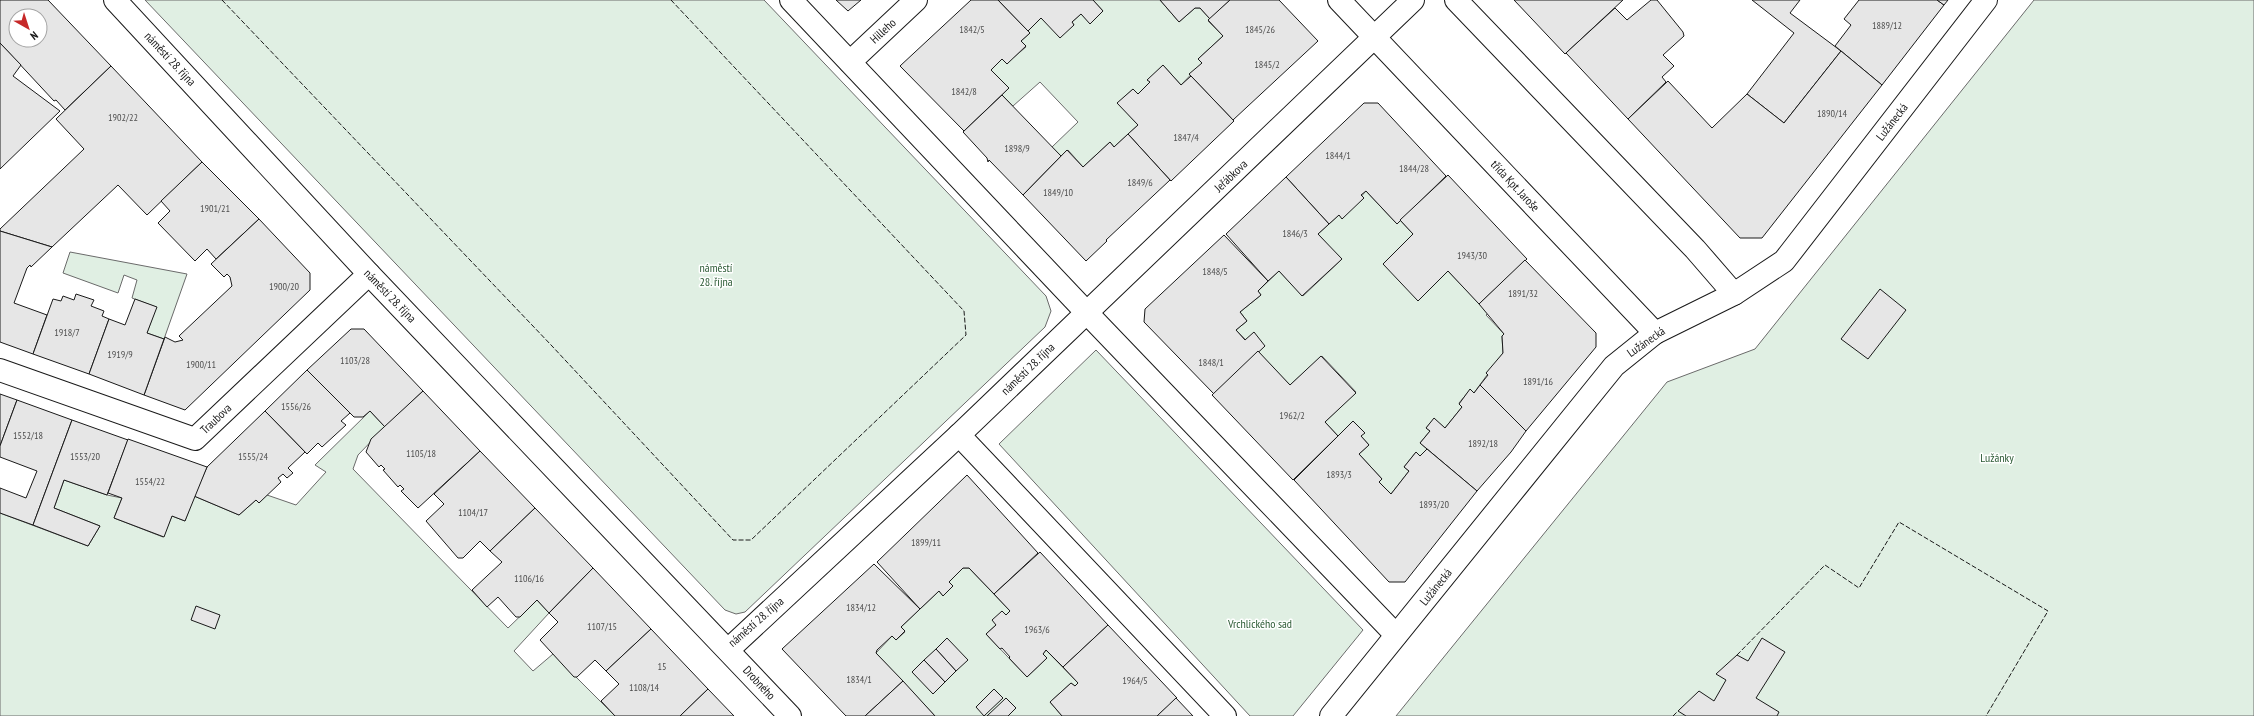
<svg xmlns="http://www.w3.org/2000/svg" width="2254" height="716" viewBox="0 0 2254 716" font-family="'PT Sans Narrow',sans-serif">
  <rect width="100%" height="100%" fill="#fff"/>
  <g fill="#e0efe3" stroke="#6a6a6a">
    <path d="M 145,0 L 764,0 L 1046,296 L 1051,311 L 1045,327 L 745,612 L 736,614 L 725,610 Z"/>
    <path d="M 1093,0 L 1160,0 L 1179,22 L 1195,8 L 1200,8 L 1210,19 L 1208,21 L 1223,36 L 1198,59 L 1202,63 L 1181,85 L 1163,65 L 1148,80 L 1150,82 L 1138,94 L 1133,89 L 1118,103 L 1138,125 L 1114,147 L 1110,142 L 1083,167 L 1068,150 L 1061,156 L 1052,147 L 1078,122 L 1040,82 L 1013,106 L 1002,95 L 1009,88 L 991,70 L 1002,59 L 1007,63 L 1026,47 L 1021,41 L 1030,33 L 1028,31 L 1041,18 L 1074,25 L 1072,22 L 1081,14 L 1090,23 L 1103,11 Z"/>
    <path d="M 2034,0 L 2254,0 L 2254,716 L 1396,716 L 1667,382 L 1755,349 Z"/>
    <path d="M 1366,191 L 1396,223 L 1400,220 L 1413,234 L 1383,264 L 1448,271 L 1488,313 L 1486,315 L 1504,334 L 1502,336 L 1503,353 L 1474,393 L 1470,390 L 1459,403 L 1462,407 L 1445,428 L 1434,419 L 1426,428 L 1430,431 L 1420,443 L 1427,449 L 1420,456 L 1416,452 L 1404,467 L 1409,471 L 1391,494 L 1379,482 L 1382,479 L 1359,454 L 1369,445 L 1361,436 L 1364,433 L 1338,436 L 1325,422 L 1356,392 L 1322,356 L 1290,385 L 1236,330 L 1247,321 L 1240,312 L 1261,295 L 1258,291 L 1279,271 L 1303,296 L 1341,260 L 1318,234 L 1339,215 L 1342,218 Z"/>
    <path d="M 70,252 L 187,274 L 164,339 L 147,333 L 156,307 L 132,298 L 137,280 L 124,275 L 118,293 L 63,273 Z"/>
    <path d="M 1096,350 L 1363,630 L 1293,716 L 1250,716 L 999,444 Z"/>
    <path d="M 370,411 L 385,427 L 358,455 L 353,469 L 508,628 L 537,600 L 549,613 L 514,651 L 533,671 L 553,654 L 615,716 L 0,716 L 0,513 L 88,546 L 100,526 L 54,508 L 64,480 L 107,495 L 122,498 L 114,518 L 163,537 L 172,516 L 185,521 L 194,496 L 239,515 L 256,500 L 259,503 L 267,495 L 296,505 L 326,472 L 315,465 Z"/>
    <path d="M 963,568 L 969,568 L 1010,611 L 1006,615 L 1002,611 L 996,625 L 986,634 L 1027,677 L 1047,658 L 1043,654 L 1046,650 L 1078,683 L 1075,686 L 1071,683 L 1050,702 L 1062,716 L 935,716 L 876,653 L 892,636 L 896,640 L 905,632 L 901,627 L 939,591 L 943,596 L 953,586 L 949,582 Z"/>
  </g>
  <g fill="#e6e6e6" stroke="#1a1a1a" fill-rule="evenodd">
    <path d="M 0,0 L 48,0 L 111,66 L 65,110 L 56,100 L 54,101 L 0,43 ZM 16,16 L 40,16 L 40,40 L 16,40 Z"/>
    <path d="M 836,0 L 861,0 L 848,11 Z"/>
    <path d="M 971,0 L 998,0 L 1030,33 L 1021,41 L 1026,46 L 1007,64 L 1002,59 L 991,70 L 1009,88 L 964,131 L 900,66 Z"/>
    <path d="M 998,0 L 1093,0 L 1103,11 L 1090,24 L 1081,14 L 1072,22 L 1074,25 L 1060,38 L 1041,18 L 1028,31 Z"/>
    <path d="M 1160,0 L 1230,0 L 1210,19 L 1200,8 L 1195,8 L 1179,22 Z"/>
    <path d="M 1230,0 L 1279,0 L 1318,41 L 1233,120 L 1189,74 L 1202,63 L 1198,59 L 1223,36 L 1208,20 Z"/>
    <path d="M 1514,0 L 1623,0 L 1565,54 Z"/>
    <path d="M 1651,0 L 1657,0 L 1683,32 L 1684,36 L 1663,55 L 1674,66 L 1662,77 L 1666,82 L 1628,119 L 1566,53 L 1615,8 L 1627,20 Z"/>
    <path d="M 1752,0 L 1800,0 L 1790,13 L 1841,51 L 1784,123 L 1747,94 L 1794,33 Z"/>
    <path d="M 1859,0 L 1937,0 L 1944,5 L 1882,85 L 1835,46 L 1851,25 L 1844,19 Z"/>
    <path d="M 1937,0 L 1948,0 L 1944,5 Z"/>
    <path d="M 0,43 L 21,65 L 13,76 L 60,111 L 0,169 Z"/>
    <path d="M 1841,51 L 1882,85 L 1762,238 L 1740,238 L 1628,119 L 1668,81 L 1712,128 L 1747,94 L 1784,123 Z"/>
    <path d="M 1163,65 L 1181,85 L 1191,76 L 1234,121 L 1171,181 L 1128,134 L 1138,125 L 1117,103 L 1133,89 L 1138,94 L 1150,82 L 1147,80 Z"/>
    <path d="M 111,66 L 202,162 L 147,215 L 118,185 L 52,247 L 0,231 L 0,229 L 84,149 L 56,119 Z"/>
    <path d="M 1002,95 L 1061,156 L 1023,195 L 989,160 L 988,162 L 987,158 L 963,132 Z"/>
    <path d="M 1364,103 L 1378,103 L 1446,176 L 1397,224 L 1366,191 L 1361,195 L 1364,198 L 1342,219 L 1339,215 L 1329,224 L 1286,177 Z"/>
    <path d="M 1128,134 L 1170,180 L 1106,240 L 1107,241 L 1086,261 L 1023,195 L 1067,150 L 1083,167 L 1110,142 L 1114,147 Z"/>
    <path d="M 202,162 L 259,219 L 216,259 L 207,249 L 195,261 L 158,223 L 170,211 L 161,201 Z"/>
    <path d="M 1448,175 L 1527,259 L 1479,304 L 1448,271 L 1418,301 L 1383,264 L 1413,234 L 1400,220 Z"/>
    <path d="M 1286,177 L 1329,224 L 1318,234 L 1342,259 L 1302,296 L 1279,271 L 1268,281 L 1226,234 Z"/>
    <path d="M 259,219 L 310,273 L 310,290 L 185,410 L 144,395 L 165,337 L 175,342 L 183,340 L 179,336 L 232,286 L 230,277 L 227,274 L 224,277 L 211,264 Z"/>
    <path d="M 0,231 L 52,247 L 31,267 L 30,265 L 27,268 L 14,303 L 47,315 L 33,354 L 0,342 Z"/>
    <path d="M 1224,235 L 1268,281 L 1258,291 L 1261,295 L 1240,312 L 1247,321 L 1236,330 L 1245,340 L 1254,332 L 1265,346 L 1214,394 L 1144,322 L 1145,309 Z"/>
    <path d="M 1525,260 L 1596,333 L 1596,347 L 1526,431 L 1480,385 L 1488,375 L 1486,373 L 1503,353 L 1502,336 L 1504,334 L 1479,304 Z"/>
    <path d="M 1880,289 L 1906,310 L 1868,359 L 1841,339 Z"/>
    <path d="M 76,294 L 94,300 L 91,306 L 104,311 L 102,316 L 109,319 L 89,374 L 33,354 L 53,299 L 61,301 L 63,296 L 74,300 Z"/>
    <path d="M 135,299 L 157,307 L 147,333 L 164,339 L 144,395 L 89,374 L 109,319 L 125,325 Z"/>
    <path d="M 351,329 L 364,329 L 423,391 L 385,427 L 370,411 L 363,417 L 354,417 L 307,370 Z"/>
    <path d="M 1258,351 L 1290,385 L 1321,356 L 1356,393 L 1325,422 L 1338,436 L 1293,480 L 1212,395 Z"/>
    <path d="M 307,370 L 350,413 L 341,421 L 346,425 L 322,447 L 318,443 L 307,454 L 265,411 Z"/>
    <path d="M 1480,385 L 1526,431 L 1511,452 L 1477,491 L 1420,443 L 1430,431 L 1426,428 L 1434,418 L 1445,428 L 1462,407 L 1459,404 L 1470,389 L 1474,393 Z"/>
    <path d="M 423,391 L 480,451 L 418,508 L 401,491 L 404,489 L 400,485 L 398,487 L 383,470 L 385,469 L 381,465 L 379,467 L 366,452 L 371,439 Z"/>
    <path d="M 0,394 L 17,400 L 0,446 Z"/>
    <path d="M 17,400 L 72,420 L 33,525 L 0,513 L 0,488 L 26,498 L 37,471 L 0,457 L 0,446 Z"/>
    <path d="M 265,411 L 305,452 L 288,468 L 293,473 L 287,478 L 283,474 L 278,478 L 281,482 L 259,503 L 256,500 L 239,515 L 194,496 L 207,467 Z"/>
    <path d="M 72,420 L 128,440 L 107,495 L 64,480 L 54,508 L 100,526 L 88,546 L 33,525 Z"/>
    <path d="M 1353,421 L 1365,433 L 1361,436 L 1369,445 L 1359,454 L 1382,479 L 1379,482 L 1391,494 L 1409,471 L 1404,467 L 1416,452 L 1420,456 L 1427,449 L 1477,491 L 1405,582 L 1389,582 L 1294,480 Z"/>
    <path d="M 128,439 L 207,467 L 185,521 L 172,516 L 164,537 L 114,518 L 122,498 L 108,493 Z"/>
    <path d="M 480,451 L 535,508 L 490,551 L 480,541 L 463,558 L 458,558 L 426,521 L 444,504 L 434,494 Z"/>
    <path d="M 967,475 L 1038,553 L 994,594 L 969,568 L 963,568 L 949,582 L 953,586 L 943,596 L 939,591 L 920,609 L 877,562 Z"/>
    <path d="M 535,508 L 593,568 L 549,613 L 537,600 L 520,617 L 516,617 L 498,597 L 487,607 L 472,590 L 502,562 L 490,551 Z"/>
    <path d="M 1040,552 L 1108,625 L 1063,667 L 1046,650 L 1043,654 L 1047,658 L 1027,677 L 1009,658 L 1010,657 L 1002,648 L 1000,649 L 986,634 L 996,625 L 992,620 L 1002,611 L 1006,615 L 1010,611 L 994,594 Z"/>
    <path d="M 874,564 L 920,609 L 901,627 L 905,631 L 896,640 L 892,636 L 877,650 L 876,653 L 903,681 L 865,716 L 846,716 L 782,649 Z"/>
    <path d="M 593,568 L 651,629 L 606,671 L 595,660 L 577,677 L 574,677 L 540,640 L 558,622 L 549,613 Z"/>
    <path d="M 196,606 L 220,615 L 215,629 L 191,620 Z"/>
    <path d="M 1108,625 L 1177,698 L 1157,716 L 1062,716 L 1050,702 L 1071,683 L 1075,686 L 1078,683 L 1063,667 Z"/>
    <path d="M 651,629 L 708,689 L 680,716 L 615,716 L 601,701 L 619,684 L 606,671 Z"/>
    <path d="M 947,638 L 968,660 L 956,671 L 936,649 Z"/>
    <path d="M 1762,638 L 1785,652 L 1756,698 L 1779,712 L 1777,716 L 1686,716 L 1678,711 L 1699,691 L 1714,701 L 1726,680 L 1716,674 L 1737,655 L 1748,661 Z"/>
    <path d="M 936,649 L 956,671 L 945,682 L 924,660 Z"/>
    <path d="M 924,660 L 945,682 L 933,694 L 912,672 Z"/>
    <path d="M 903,681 L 935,716 L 865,716 Z"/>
    <path d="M 708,689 L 734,716 L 680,716 Z"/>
    <path d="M 994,689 L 1003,698 L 984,716 L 976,707 Z"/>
    <path d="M 1006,698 L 1016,708 L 1008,716 L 987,716 Z"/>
    <path d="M 1176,698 L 1193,716 L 1157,716 Z"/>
  </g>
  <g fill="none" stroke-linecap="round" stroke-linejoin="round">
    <g stroke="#1a1a1a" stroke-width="24">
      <g id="street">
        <path d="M 791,0 L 1087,313 L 1396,635"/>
        <path d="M 1339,0 L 1655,333"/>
        <path d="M 1456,0 L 1695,249 L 1734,294"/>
        <path d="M 850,62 L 916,0"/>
        <path d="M 0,370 L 195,439 L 369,274"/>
        <path d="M 959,435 L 1225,716"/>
        <path d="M 728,650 L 959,435 L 1413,0"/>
        <path d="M 1331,716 L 1614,366 L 1655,333 L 1734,294 L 1784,261 L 1986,0"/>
      </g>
    </g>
    <g stroke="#1a1a1a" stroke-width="24">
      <path id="secondary" d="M 115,0 L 369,274 L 790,716"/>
    </g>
    <use href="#street" stroke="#fff" stroke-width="22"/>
    <use href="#secondary" stroke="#fff" stroke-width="22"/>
    <g stroke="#1a1a1a" stroke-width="1" stroke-dasharray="5 2" stroke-linecap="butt">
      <path d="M 222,0 L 552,346 L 733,540 L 751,540 L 966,335 L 964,311 L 671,0"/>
      <path d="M 1737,655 L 1825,565 L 1859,588 L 1899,522 L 2048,611 L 1986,716"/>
      <path d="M 1673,716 L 1678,711"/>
    </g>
  </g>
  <g text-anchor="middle" stroke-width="3" stroke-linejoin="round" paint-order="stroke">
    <g font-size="10" fill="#4d4d4d">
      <text x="1887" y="29">1889/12</text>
      <text x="972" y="33">1842/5</text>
      <text x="1260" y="33">1845/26</text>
      <text x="1267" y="68">1845/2</text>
      <text x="964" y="95">1842/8</text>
      <text x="1832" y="117">1890/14</text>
      <text x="123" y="121">1902/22</text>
      <text x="1186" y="141">1847/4</text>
      <text x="1017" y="152">1898/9</text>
      <text x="1338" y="159">1844/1</text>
      <text x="1414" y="172">1844/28</text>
      <text x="1140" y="186">1849/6</text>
      <text x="1058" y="196">1849/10</text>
      <text x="215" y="212">1901/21</text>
      <text x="1295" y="237">1846/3</text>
      <text x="1472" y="259">1943/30</text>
      <text x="1215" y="275">1848/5</text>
      <text x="284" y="290">1900/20</text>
      <text x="1523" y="297">1891/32</text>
      <text x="67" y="336">1918/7</text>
      <text x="120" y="358">1919/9</text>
      <text x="355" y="364">1103/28</text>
      <text x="1211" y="366">1848/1</text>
      <text x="201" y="368">1900/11</text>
      <text x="1538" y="385">1891/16</text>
      <text x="296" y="410">1556/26</text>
      <text x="1292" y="419">1962/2</text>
      <text x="28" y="439">1552/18</text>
      <text x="1483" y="447">1892/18</text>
      <text x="421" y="457">1105/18</text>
      <text x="85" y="460">1553/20</text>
      <text x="253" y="460">1555/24</text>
      <text x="1339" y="478">1893/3</text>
      <text x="150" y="485">1554/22</text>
      <text x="1434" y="508">1893/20</text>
      <text x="473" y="516">1104/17</text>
      <text x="926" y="546">1899/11</text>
      <text x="529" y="582">1106/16</text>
      <text x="861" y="611">1834/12</text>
      <text x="602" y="630">1107/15</text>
      <text x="1037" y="633">1963/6</text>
      <text x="662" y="670">15</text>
      <text x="859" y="683">1834/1</text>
      <text x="1135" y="684">1964/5</text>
      <text x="644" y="691">1108/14</text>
    </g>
    <g font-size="12" fill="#1a1a1a" stroke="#fff">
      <text transform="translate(883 31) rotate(-43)" y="4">Hilleho</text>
      <text transform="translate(170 59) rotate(47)" y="4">náměstí 28. října</text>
      <text transform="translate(1892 122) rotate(-52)" y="4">Lužánecká</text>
      <text transform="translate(1231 176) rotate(-44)" y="4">Jeřábkova</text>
      <text transform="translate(1515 186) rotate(47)" y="4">třída Kpt. Jaroše</text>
      <text transform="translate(390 296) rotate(46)" y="4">náměstí 28. října</text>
      <text transform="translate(1646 342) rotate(-35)" y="4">Lužánecká</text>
      <text transform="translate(1028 369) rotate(-44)" y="4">náměstí 28. října</text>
      <text transform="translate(216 419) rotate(-44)" y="4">Traubova</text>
      <text transform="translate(1436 587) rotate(-51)" y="4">Lužánecká</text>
      <text transform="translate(756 622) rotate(-41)" y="4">náměstí 28. října</text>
      <text transform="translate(759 683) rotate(47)" y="4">Drobného</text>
    </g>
    <g font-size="12" fill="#2b5a34" stroke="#fff">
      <text x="716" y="272">náměstí<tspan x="716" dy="14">28. října</tspan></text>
      <text x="1997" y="462">Lužánky</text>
      <text x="1260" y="628">Vrchlického sad</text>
    </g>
  </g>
  <g transform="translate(28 28) rotate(141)"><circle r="19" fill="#ffffff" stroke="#a3a3a3"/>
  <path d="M0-3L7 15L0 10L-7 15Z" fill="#c62828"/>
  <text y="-6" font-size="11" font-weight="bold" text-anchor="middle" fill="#1a1a1a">N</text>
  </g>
</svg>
